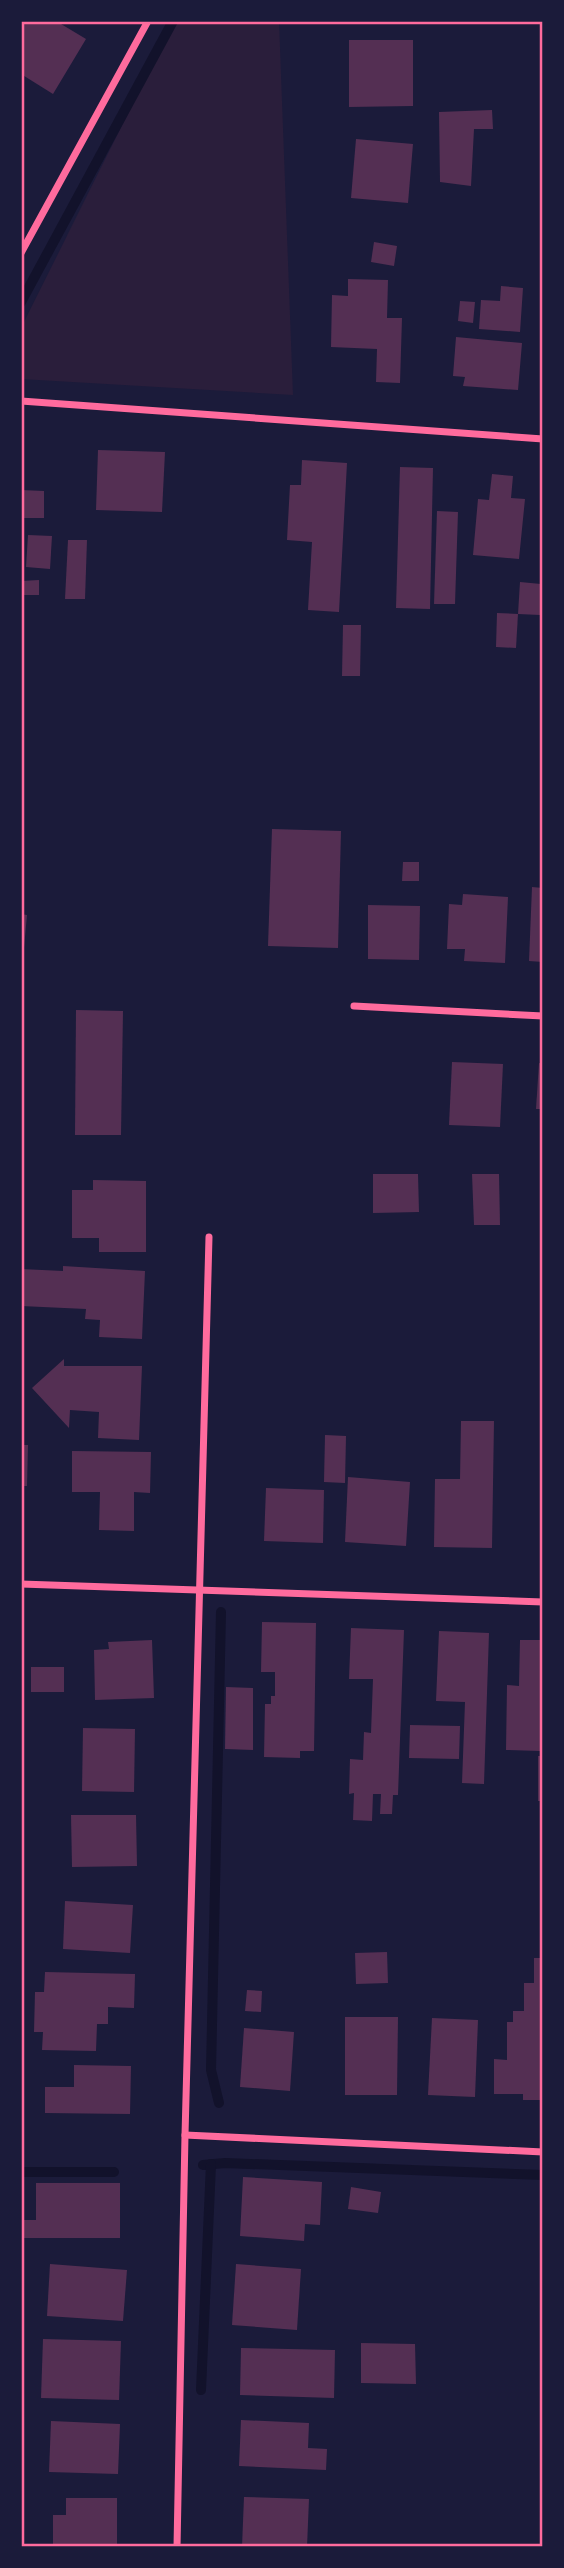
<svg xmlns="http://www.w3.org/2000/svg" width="564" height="2568" viewBox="0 0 564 2568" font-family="Inter,sans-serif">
  <rect width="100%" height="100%" fill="#1b1b3a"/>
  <path fill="#2a1e3b" d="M 174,21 L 279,21 L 293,395 L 21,379 L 21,328 Z"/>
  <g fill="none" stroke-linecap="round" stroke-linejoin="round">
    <g stroke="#12122b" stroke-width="10">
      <path d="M 21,302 L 173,21"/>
      <path d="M 219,2103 L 211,2070 L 221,1612"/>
      <path d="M 203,2165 L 225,2163 L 543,2175"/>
      <path d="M 21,2172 L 114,2172"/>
      <path d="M 201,2390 L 211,2164"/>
    </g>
  </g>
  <g fill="#542f53">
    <path d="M 21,21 L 56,21 L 86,39 L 53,94 L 21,74 Z"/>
    <path d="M 349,40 L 413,40 L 413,106 L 349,107 Z"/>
    <path d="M 492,110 L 493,129 L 474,129 L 471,186 L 440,182 L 439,112 Z"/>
    <path d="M 356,139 L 413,144 L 408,203 L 351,198 Z"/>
    <path d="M 374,242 L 397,246 L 394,266 L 371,262 Z"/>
    <path d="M 348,279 L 388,280 L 387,318 L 402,318 L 400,383 L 376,382 L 377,349 L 331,347 L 332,295 L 348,296 Z"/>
    <path d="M 501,286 L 523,288 L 520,332 L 479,329 L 481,300 L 500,301 Z"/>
    <path d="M 460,301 L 475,302 L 473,323 L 458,321 Z"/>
    <path d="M 456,337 L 522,343 L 518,390 L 463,386 L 465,377 L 453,376 Z"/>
    <path d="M 98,450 L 165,452 L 162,512 L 96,510 Z"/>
    <path d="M 302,460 L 347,463 L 339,612 L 308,610 L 312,542 L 287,540 L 290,485 L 301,485 Z"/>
    <path d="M 400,467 L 433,468 L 430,609 L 396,608 Z"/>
    <path d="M 492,474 L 513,476 L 511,498 L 525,499 L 519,559 L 473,555 L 478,499 L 489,500 Z"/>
    <path d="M 21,490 L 44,491 L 44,518 L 21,518 Z"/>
    <path d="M 437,511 L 458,512 L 455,604 L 434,604 Z"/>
    <path d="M 28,535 L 52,536 L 50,569 L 26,567 Z"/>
    <path d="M 68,540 L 87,540 L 85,599 L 65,599 Z"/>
    <path d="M 39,580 L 39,595 L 22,595 L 21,581 Z"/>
    <path d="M 520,582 L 541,584 L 540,615 L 518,614 Z"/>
    <path d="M 497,613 L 518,614 L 516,648 L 496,647 Z"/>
    <path d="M 343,625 L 361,625 L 360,676 L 342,676 Z"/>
    <path d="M 272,829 L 341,831 L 338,948 L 268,946 Z"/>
    <path d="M 403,862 L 419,862 L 419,881 L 402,881 Z"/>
    <path d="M 532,887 L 543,888 L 543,962 L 529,961 Z"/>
    <path d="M 463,894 L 508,897 L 505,963 L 464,961 L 465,949 L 447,949 L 449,904 L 462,905 Z"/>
    <path d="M 368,905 L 420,906 L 419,960 L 368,959 Z"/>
    <path d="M 21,914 L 27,915 L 24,948 L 21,947 Z"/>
    <path d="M 76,1010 L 123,1011 L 121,1135 L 75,1135 Z"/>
    <path d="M 452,1062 L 503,1064 L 500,1127 L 449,1125 Z"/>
    <path d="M 539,1063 L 543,1064 L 543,1109 L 536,1109 Z"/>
    <path d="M 373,1174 L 418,1174 L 419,1212 L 373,1213 Z"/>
    <path d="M 472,1174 L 499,1174 L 500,1225 L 474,1225 Z"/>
    <path d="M 93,1180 L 146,1181 L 146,1252 L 99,1252 L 99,1238 L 72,1238 L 72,1190 L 93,1190 Z"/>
    <path d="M 63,1266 L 145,1271 L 142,1339 L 99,1337 L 100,1320 L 85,1319 L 86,1309 L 21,1306 L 21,1269 L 63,1271 Z"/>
    <path d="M 64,1359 L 64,1366 L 142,1366 L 139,1440 L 98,1438 L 99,1412 L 70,1410 L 69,1428 L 32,1388 Z"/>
    <path d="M 461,1421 L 494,1421 L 492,1548 L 434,1547 L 435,1479 L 460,1479 Z"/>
    <path d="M 325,1435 L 346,1436 L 345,1483 L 324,1482 Z"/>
    <path d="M 21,1445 L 28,1445 L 27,1486 L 21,1486 Z"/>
    <path d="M 72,1451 L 151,1452 L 150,1493 L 134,1492 L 134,1531 L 99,1530 L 100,1492 L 72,1492 Z"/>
    <path d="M 348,1477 L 410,1482 L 406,1546 L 345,1542 Z"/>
    <path d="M 266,1488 L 324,1490 L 323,1543 L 264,1541 Z"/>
    <path d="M 262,1622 L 316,1623 L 314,1751 L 300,1751 L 300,1758 L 264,1757 L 265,1704 L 271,1704 L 271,1696 L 275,1696 L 275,1672 L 261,1672 Z"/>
    <path d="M 351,1628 L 404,1630 L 398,1795 L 393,1795 L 392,1814 L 380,1814 L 381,1794 L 373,1794 L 372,1821 L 353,1820 L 354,1793 L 349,1794 L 350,1759 L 363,1760 L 364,1732 L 371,1733 L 373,1679 L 349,1679 Z"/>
    <path d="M 439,1631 L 489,1633 L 484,1784 L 462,1783 L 465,1702 L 436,1701 Z"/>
    <path d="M 152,1640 L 154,1698 L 95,1700 L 94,1650 L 109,1649 L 108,1642 Z"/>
    <path d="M 520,1640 L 543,1640 L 543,1735 L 541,1735 L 540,1751 L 506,1750 L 507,1685 L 519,1686 Z"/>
    <rect x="31" y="1667" width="33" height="25"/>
    <path d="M 226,1687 L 253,1688 L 253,1750 L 225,1749 Z"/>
    <path d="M 410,1725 L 460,1726 L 459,1759 L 409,1758 Z"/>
    <path d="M 83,1728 L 135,1729 L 134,1792 L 82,1791 Z"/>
    <rect x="538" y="1756" width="5" height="45"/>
    <path d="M 71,1815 L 136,1815 L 137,1866 L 72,1867 Z"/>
    <path d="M 65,1901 L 133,1905 L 130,1953 L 63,1949 Z"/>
    <path d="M 387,1952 L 388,1983 L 356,1984 L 355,1953 Z"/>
    <path d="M 534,1958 L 543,1958 L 543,2100 L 523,2100 L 523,2094 L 494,2094 L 494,2059 L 507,2060 L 507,2022 L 513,2022 L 513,2011 L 524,2011 L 524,1983 L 534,1983 Z"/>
    <path d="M 45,1972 L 135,1974 L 134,2008 L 108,2007 L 108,2024 L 97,2024 L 96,2051 L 42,2050 L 43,2032 L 34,2032 L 35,1992 L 44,1992 Z"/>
    <path d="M 247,1990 L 262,1991 L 261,2012 L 245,2011 Z"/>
    <path d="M 345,2017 L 398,2017 L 397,2095 L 345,2095 Z"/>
    <path d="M 432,2018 L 478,2020 L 475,2097 L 428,2095 Z"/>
    <path d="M 244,2028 L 294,2032 L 290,2091 L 240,2087 Z"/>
    <path d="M 74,2065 L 131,2066 L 130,2114 L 45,2113 L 45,2087 L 74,2087 Z"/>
    <path d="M 243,2177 L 322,2182 L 320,2225 L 305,2224 L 304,2241 L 240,2236 Z"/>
    <path d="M 36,2183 L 120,2183 L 120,2238 L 24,2238 L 24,2220 L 36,2220 Z"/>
    <path d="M 351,2187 L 381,2192 L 378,2213 L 348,2209 Z"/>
    <path d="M 50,2264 L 127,2270 L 123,2321 L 47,2316 Z"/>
    <path d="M 236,2264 L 301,2269 L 297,2330 L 232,2325 Z"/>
    <path d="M 43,2339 L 121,2341 L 119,2400 L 41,2398 Z"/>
    <path d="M 361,2343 L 415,2344 L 416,2384 L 361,2383 Z"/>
    <path d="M 241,2348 L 335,2350 L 334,2398 L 240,2395 Z"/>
    <path d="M 241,2420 L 309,2423 L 308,2448 L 327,2449 L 326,2470 L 239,2466 Z"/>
    <path d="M 51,2421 L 120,2424 L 118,2474 L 49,2472 Z"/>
    <path d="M 244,2497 L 309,2499 L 307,2547 L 242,2547 Z"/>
    <path d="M 66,2498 L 117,2498 L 117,2547 L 53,2547 L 53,2515 L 66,2515 Z"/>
  </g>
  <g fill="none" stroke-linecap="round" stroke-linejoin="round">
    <g stroke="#ff6b9d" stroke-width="7">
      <path d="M 21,253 L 148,21"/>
      <path d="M 21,401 L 543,439"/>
      <path d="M 354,1006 L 543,1016"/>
      <path d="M 21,1584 L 543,1602"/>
      <path d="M 185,2135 L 543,2152"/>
      <path d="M 177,2547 L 185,2135 L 209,1237"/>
    </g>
  </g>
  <rect width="564" height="2568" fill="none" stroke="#1b1b3a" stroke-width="46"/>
  <rect x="23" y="23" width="518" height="2522" fill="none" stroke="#ff6b9d" stroke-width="2.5"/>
</svg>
